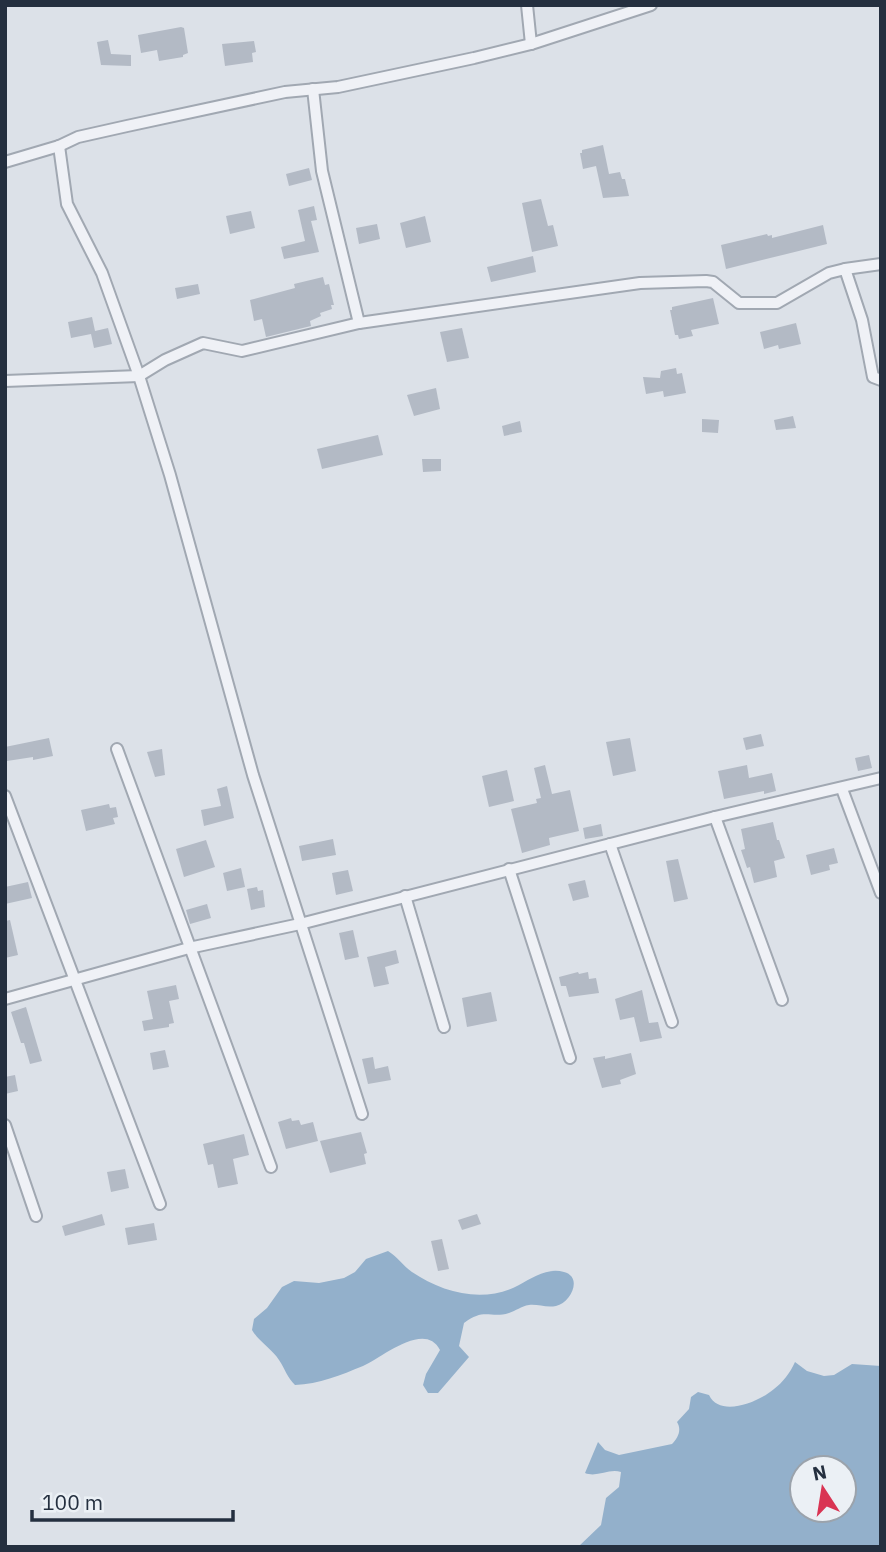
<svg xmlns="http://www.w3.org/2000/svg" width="886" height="1552" viewBox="0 0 886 1552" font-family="'IBM Plex Sans',sans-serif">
  <rect width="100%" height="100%" fill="#dce1e8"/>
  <g fill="#93b0cb" fill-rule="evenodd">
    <path d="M 388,1251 C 398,1257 403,1266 412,1272 C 443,1293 484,1304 519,1285 C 532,1278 548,1267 564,1272 C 583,1277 571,1303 556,1306 C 546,1308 538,1304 529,1305 C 521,1306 516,1311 509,1313 C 490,1319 485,1307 464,1323 L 459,1346 L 469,1357 L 438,1393 L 428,1393 L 423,1385 L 426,1374 L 440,1350 C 425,1320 381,1358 363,1366 C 341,1375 319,1384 295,1385 C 287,1377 285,1369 279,1360 C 272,1349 259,1342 252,1330 L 254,1319 L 267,1308 L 282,1287 L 294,1281 L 319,1283 L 344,1278 L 355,1272 L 366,1259 Z"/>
    <path d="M 795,1362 L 807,1371 L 824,1376 L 834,1375 L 852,1364 L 881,1366 L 881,1547 L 578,1547 L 601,1525 L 606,1498 L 619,1487 L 621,1472 C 609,1468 597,1478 585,1473 L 598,1442 L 605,1450 L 619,1455 L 672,1444 C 678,1438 682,1430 677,1422 L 689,1409 L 691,1397 L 698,1392 L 709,1395 C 720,1418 759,1402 774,1389 C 783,1382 790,1373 795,1362 ZM 802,1468 L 844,1468 L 844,1510 L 802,1510 Z"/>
  </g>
  <g fill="#b3bac5">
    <path d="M 181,27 L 184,28 L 188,53 L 183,55 L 183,57 L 159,61 L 157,50 L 141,53 L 138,35 Z"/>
    <path d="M 108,40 L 111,54 L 131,55 L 131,66 L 101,65 L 97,42 Z"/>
    <path d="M 254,41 L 256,52 L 252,53 L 253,62 L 225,66 L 222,44 Z"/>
    <path d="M 603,145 L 609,174 L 620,172 L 622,179 L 625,179 L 629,196 L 603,198 L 596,166 L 583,169 L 580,153 L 582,153 L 582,150 Z"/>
    <path d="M 309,168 L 312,180 L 289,186 L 286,174 Z"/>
    <path d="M 541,199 L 548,226 L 553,225 L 558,246 L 532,252 L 522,203 Z"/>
    <path d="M 314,206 L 317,220 L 311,221 L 319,252 L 284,259 L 281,247 L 305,241 L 298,210 Z"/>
    <path d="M 251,211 L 255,228 L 230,234 L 226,216 Z"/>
    <path d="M 425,216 L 431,242 L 406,248 L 400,223 Z"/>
    <path d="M 377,224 L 380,239 L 359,244 L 356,228 Z"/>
    <path d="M 823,225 L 827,244 L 726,269 L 721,245 L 767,234 L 768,236 L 772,235 L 772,238 Z"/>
    <path d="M 533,256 L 536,272 L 491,282 L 487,267 Z"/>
    <path d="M 323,277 L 325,285 L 329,284 L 334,305 L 331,305 L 332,309 L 320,313 L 321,316 L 310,321 L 311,326 L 266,337 L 262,319 L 254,321 L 250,300 L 295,288 L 294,284 Z"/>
    <path d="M 198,284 L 200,294 L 177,299 L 175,288 Z"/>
    <path d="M 713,298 L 719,324 L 691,330 L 693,336 L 679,339 L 678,335 L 675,335 L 670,310 L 672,310 L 672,307 Z"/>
    <path d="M 92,317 L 95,331 L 108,328 L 112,344 L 94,348 L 91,334 L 71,338 L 68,322 Z"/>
    <path d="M 796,323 L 801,344 L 779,349 L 778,345 L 764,349 L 760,332 Z"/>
    <path d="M 462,328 L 469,358 L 447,362 L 440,332 Z"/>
    <path d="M 676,368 L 677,374 L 682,373 L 686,393 L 664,397 L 663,391 L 646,394 L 643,377 L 660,378 L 661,371 Z"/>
    <path d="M 436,388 L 440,409 L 414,416 L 407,395 Z"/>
    <path d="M 793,416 L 796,428 L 776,430 L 774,420 Z"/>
    <path d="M 702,419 L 719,420 L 718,433 L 702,432 Z"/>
    <path d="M 520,421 L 522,432 L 504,436 L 502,426 Z"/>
    <path d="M 378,435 L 383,455 L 322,469 L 317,449 Z"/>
    <path d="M 422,459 L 441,459 L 441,471 L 423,472 Z"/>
    <path d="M 761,734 L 764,746 L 746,750 L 743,738 Z"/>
    <path d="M 49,738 L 53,756 L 33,760 L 33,757 L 7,761 L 5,747 Z"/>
    <path d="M 630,738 L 636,771 L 613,776 L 606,742 Z"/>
    <path d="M 162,749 L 165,775 L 155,777 L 147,752 Z"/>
    <path d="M 869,755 L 872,768 L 858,771 L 855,758 Z"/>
    <path d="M 545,765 L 552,794 L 570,790 L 579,831 L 549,838 L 550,845 L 522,853 L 511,809 L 537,803 L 536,799 L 541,798 L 534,768 Z"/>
    <path d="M 747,765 L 749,778 L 772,773 L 776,791 L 764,794 L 764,791 L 724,799 L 718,771 Z"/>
    <path d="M 507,770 L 514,801 L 489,807 L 482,776 Z"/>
    <path d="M 227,786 L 234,818 L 204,826 L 201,810 L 221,806 L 217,789 Z"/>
    <path d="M 109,804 L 110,808 L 116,807 L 118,817 L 113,818 L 115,824 L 86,831 L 81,810 Z"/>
    <path d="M 773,822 L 777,840 L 779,840 L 785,858 L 774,861 L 777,877 L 754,883 L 750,867 L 747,868 L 741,850 L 745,849 L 741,829 Z"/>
    <path d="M 601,824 L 603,836 L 585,839 L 583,828 Z"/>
    <path d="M 333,839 L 336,855 L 302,861 L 299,846 Z"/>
    <path d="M 206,840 L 215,867 L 184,877 L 176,849 Z"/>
    <path d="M 834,848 L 838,863 L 829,865 L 830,870 L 811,875 L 806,855 Z"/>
    <path d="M 678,859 L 688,899 L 674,902 L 666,861 Z"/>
    <path d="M 241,868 L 245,887 L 227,891 L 223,873 Z"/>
    <path d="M 348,870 L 353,891 L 336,895 L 332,873 Z"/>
    <path d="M 585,880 L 589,897 L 573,901 L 568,884 Z"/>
    <path d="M 28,882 L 32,898 L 5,904 L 5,887 Z"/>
    <path d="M 257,887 L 258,891 L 263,890 L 265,907 L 251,910 L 247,889 Z"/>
    <path d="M 207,904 L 211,918 L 190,924 L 186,910 Z"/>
    <path d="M 10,920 L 18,955 L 5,958 L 5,921 Z"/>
    <path d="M 353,930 L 359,957 L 345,960 L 339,933 Z"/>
    <path d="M 396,950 L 399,963 L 385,967 L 389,984 L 374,987 L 367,957 Z"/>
    <path d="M 578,972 L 579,974 L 588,972 L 589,979 L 596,978 L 599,993 L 569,997 L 566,986 L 561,986 L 559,977 Z"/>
    <path d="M 176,985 L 179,999 L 169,1001 L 174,1023 L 169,1024 L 169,1027 L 144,1031 L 142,1021 L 153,1019 L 147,991 Z"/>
    <path d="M 642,990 L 649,1023 L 658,1022 L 662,1038 L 640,1042 L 634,1017 L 620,1020 L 615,999 Z"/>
    <path d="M 491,992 L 497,1021 L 467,1027 L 462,998 Z"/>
    <path d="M 26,1007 L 42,1061 L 30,1064 L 24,1043 L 21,1043 L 11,1012 Z"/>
    <path d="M 165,1050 L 169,1067 L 153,1070 L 150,1053 Z"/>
    <path d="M 631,1053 L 636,1074 L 620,1080 L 621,1084 L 602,1088 L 593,1058 L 605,1056 L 605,1059 Z"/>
    <path d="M 373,1057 L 375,1069 L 388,1066 L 391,1080 L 368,1084 L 362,1059 Z"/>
    <path d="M 15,1075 L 18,1091 L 5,1094 L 5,1077 Z"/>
    <path d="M 291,1118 L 292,1121 L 299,1120 L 301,1125 L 313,1122 L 318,1141 L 286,1149 L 278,1122 Z"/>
    <path d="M 361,1132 L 367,1153 L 364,1154 L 366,1164 L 330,1173 L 320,1141 Z"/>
    <path d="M 244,1134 L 249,1155 L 233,1159 L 238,1184 L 218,1188 L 213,1164 L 208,1165 L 203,1144 Z"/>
    <path d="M 125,1169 L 129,1188 L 111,1192 L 107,1172 Z"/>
    <path d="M 102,1214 L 105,1225 L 65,1236 L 62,1226 Z"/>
    <path d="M 477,1214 L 481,1224 L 462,1230 L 458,1220 Z"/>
    <path d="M 154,1223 L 157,1240 L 128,1245 L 125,1228 Z"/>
    <path d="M 442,1239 L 449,1269 L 438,1271 L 431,1241 Z"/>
  </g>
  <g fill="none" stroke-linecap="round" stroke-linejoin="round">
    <g stroke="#a1a8b2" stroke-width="14">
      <g id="street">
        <path d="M 527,5 L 531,44"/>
        <path d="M 313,89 L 322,171 L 359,323"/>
        <path d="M 59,146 L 67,204 L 102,273 L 139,376 L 170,475 L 253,775 L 362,1114"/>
        <path d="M 5,162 L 59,146 L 78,137 L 127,126 L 285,92 L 338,87 L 474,58 L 531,44 L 651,5"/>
        <path d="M 845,269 L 881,264"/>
        <path d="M 5,381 L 139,376 L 165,360 L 203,343 L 242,351 L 359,323 L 640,283 L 706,281 L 713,282 L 739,303 L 777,303 L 829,273 L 845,269 L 862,320 L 873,377 L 881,380"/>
        <path d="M 117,749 L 271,1167"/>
        <path d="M 842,789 L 881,893"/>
        <path d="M 5,796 L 160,1204"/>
        <path d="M 715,817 L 782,1000"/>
        <path d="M 610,844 L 672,1022"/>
        <path d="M 509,869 L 570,1058"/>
        <path d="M 405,896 L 444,1027"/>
        <path d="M 5,999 L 189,948 L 300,924 L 715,817 L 881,778"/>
        <path d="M 5,1125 L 36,1216"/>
      </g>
    </g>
    <use href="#street" stroke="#eff1f6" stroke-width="10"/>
  </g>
  <rect width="886" height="1552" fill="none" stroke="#242f3f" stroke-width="14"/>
  <g transform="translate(823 1489) rotate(348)"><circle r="33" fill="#ebf0f5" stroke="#9ba3ac" stroke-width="2"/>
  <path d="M0-5L12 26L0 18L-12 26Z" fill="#d93453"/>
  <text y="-10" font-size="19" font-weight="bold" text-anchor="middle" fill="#242f3f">N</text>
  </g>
  <path d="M32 1510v10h201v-10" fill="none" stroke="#242f3f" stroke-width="3.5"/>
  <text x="42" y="1510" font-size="21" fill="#242f3f" stroke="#ebf0f5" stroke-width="5" paint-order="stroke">100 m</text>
</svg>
